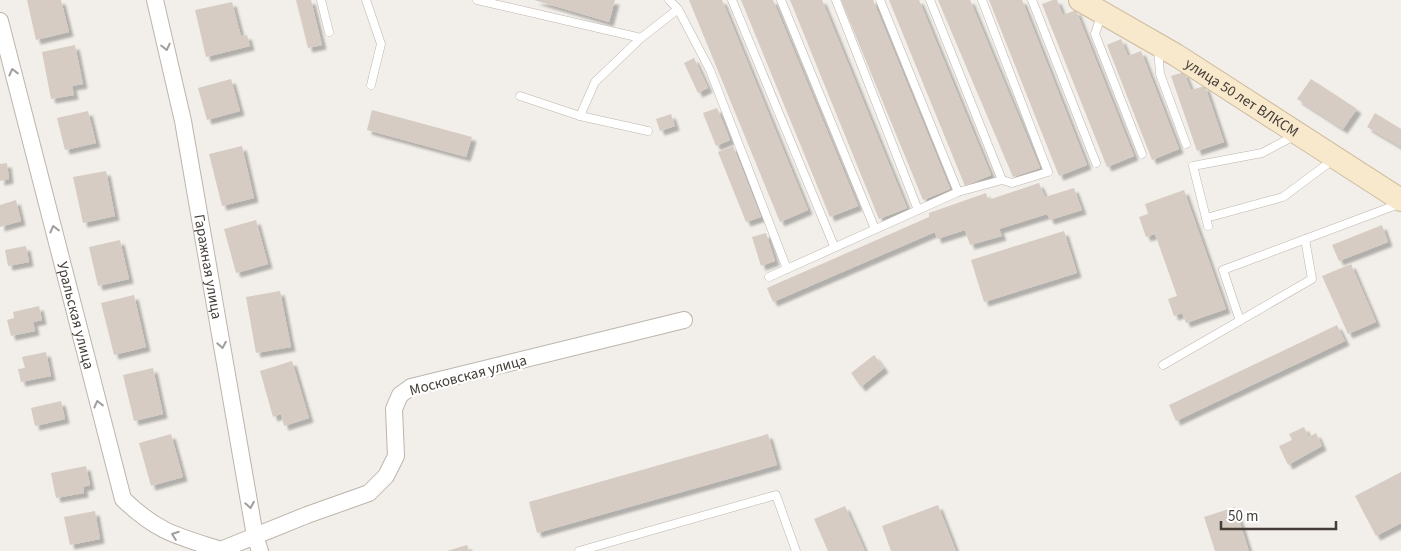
<svg xmlns="http://www.w3.org/2000/svg" width="1401" height="551" viewBox="0 0 1401 551" font-family="'Source Sans 3',sans-serif">
  <defs>
    <filter id="shadow"><feDropShadow dx="4.5" dy="4.5" stdDeviation="1" flood-color="#0004"/></filter>
  </defs>
  <rect width="100%" height="100%" fill="#f2eee9"/>
  <g fill="#d6ccc3" filter="url(#shadow)">
    <path d="M 27,0 L 61,0 L 69,32 L 36,40 Z"/>
    <path d="M 296,0 L 311,0 L 322,45 L 308,48 Z"/>
    <path d="M 534,0 L 615,0 L 609,22 Z"/>
    <path d="M 689,0 L 722,0 L 808,210 L 780,222 Z"/>
    <path d="M 741,0 L 773,0 L 858,206 L 830,217 Z"/>
    <path d="M 790,0 L 822,0 L 907,208 L 879,219 Z"/>
    <path d="M 841,0 L 873,0 L 950,189 L 923,200 Z"/>
    <path d="M 889,0 L 919,0 L 991,175 L 965,186 Z"/>
    <path d="M 938,0 L 970,0 L 1040,168 L 1013,177 Z"/>
    <path d="M 989,0 L 1022,0 L 1087,165 L 1059,176 Z"/>
    <path d="M 1053,0 L 1057,0 L 1063,15 L 1076,10 L 1134,156 L 1107,167 L 1042,4 Z"/>
    <path d="M 232,2 L 241,36 L 247,35 L 250,46 L 206,57 L 195,10 Z"/>
    <path d="M 1121,39 L 1128,56 L 1141,51 L 1179,149 L 1152,160 L 1107,45 Z"/>
    <path d="M 75,45 L 83,84 L 72,86 L 74,95 L 51,99 L 42,52 Z"/>
    <path d="M 694,58 L 708,88 L 698,93 L 684,63 Z"/>
    <path d="M 1184,72 L 1191,90 L 1205,86 L 1224,142 L 1197,151 L 1171,76 Z"/>
    <path d="M 231,79 L 240,111 L 207,120 L 198,88 Z"/>
    <path d="M 1311,79 L 1357,109 L 1343,129 L 1297,99 Z"/>
    <path d="M 717,108 L 730,140 L 716,146 L 703,113 Z"/>
    <path d="M 372,110 L 472,137 L 466,157 L 367,130 Z"/>
    <path d="M 88,111 L 96,143 L 65,150 L 57,118 Z"/>
    <path d="M 1375,113 L 1401,129 L 1401,147 L 1367,127 Z"/>
    <path d="M 671,114 L 675,126 L 660,131 L 656,119 Z"/>
    <path d="M 242,146 L 254,198 L 222,206 L 209,154 Z"/>
    <path d="M 733,146 L 761,217 L 746,222 L 718,152 Z"/>
    <path d="M 7,163 L 9,179 L 0,181 L 0,164 Z"/>
    <path d="M 106,171 L 115,216 L 83,223 L 73,177 Z"/>
    <path d="M 1039,183 L 1045,197 L 1074,188 L 1082,210 L 1050,220 L 1047,214 L 999,229 L 1002,236 L 970,245 L 965,230 L 937,239 L 935,232 L 773,302 L 767,288 L 929,217 L 929,213 L 986,193 L 988,200 Z"/>
    <path d="M 1184,190 L 1226,309 L 1186,323 L 1182,313 L 1174,316 L 1168,299 L 1177,296 L 1155,234 L 1146,237 L 1139,217 L 1148,214 L 1145,204 Z"/>
    <path d="M 16,200 L 21,221 L 0,227 L 0,205 Z"/>
    <path d="M 256,220 L 268,264 L 236,273 L 224,229 Z"/>
    <path d="M 1382,225 L 1388,242 L 1339,261 L 1332,245 Z"/>
    <path d="M 1064,231 L 1077,273 L 984,302 L 971,260 Z"/>
    <path d="M 766,233 L 775,261 L 761,266 L 752,237 Z"/>
    <path d="M 120,240 L 129,279 L 98,286 L 89,247 Z"/>
    <path d="M 26,246 L 29,262 L 8,266 L 5,250 Z"/>
    <path d="M 1351,264 L 1376,322 L 1348,334 L 1322,276 Z"/>
    <path d="M 280,291 L 291,347 L 256,353 L 246,297 Z"/>
    <path d="M 134,295 L 146,347 L 114,355 L 101,303 Z"/>
    <path d="M 39,306 L 42,320 L 33,322 L 35,331 L 11,336 L 7,320 L 14,318 L 13,312 Z"/>
    <path d="M 1337,325 L 1345,341 L 1176,421 L 1169,405 Z"/>
    <path d="M 46,352 L 51,376 L 21,382 L 18,369 L 25,368 L 22,357 Z"/>
    <path d="M 874,355 L 884,368 L 861,387 L 851,373 Z"/>
    <path d="M 292,361 L 309,418 L 284,426 L 281,414 L 273,417 L 260,371 Z"/>
    <path d="M 153,368 L 163,414 L 134,421 L 123,375 Z"/>
    <path d="M 61,401 L 65,419 L 35,426 L 31,408 Z"/>
    <path d="M 1304,427 L 1309,437 L 1316,433 L 1322,446 L 1288,465 L 1279,446 L 1292,440 L 1289,434 Z"/>
    <path d="M 171,434 L 183,477 L 151,486 L 139,443 Z"/>
    <path d="M 768,434 L 777,465 L 537,533 L 529,502 Z"/>
    <path d="M 86,466 L 90,485 L 83,487 L 84,493 L 56,498 L 51,473 Z"/>
    <path d="M 1401,472 L 1401,523 L 1376,536 L 1355,496 Z"/>
    <path d="M 938,505 L 956,551 L 891,551 L 882,526 Z"/>
    <path d="M 845,506 L 865,551 L 828,551 L 814,519 Z"/>
    <path d="M 1235,507 L 1249,551 L 1215,551 L 1204,517 Z"/>
    <path d="M 95,511 L 100,539 L 70,545 L 64,517 Z"/>
    <path d="M 467,545 L 469,551 L 447,551 Z"/>
  </g>
  <g fill="none" stroke-linecap="round" stroke-linejoin="round">
    <g stroke="#bdb5ac" stroke-width="9">
      <g id="lane">
        <path d="M 321,0 L 329,32"/>
        <path d="M 366,0 L 381,44 L 371,85"/>
        <path d="M 477,0 L 641,38 L 678,9"/>
        <path d="M 669,0 L 678,9 L 710,70 L 787,269"/>
        <path d="M 732,0 L 834,246"/>
        <path d="M 781,0 L 875,229"/>
        <path d="M 836,0 L 918,210"/>
        <path d="M 880,0 L 958,192"/>
        <path d="M 930,0 L 1002,180"/>
        <path d="M 1032,0 L 1096,163"/>
        <path d="M 1101,16 L 1095,34 L 1142,154"/>
        <path d="M 1158,48 L 1160,74 L 1186,144"/>
        <path d="M 520,96 L 580,116 L 648,131"/>
        <path d="M 580,116 L 595,82 L 641,38"/>
        <path d="M 1206,218 L 1283,197 L 1334,159"/>
        <path d="M 1208,226 L 1193,166 L 1262,153 L 1294,136"/>
        <path d="M 769,277 L 958,192 L 1002,180 L 1012,183 L 1048,172 L 982,0"/>
        <path d="M 1240,321 L 1223,270 L 1399,204"/>
        <path d="M 1163,365 L 1312,279 L 1305,239"/>
        <path d="M 579,551 L 776,495 L 796,551"/>
      </g>
    </g>
    <g stroke="#bdb5ac" stroke-width="18">
      <g id="street">
        <path id="s1" d="M 155,0 L 183,121 L 255,536 L 260,551"/>
        <path id="s2" d="M 0,21 L 123,499 C 157,532 177,536 221,550"/>
        <path d="M 218,551 L 307,515 L 369,493 L 386,476 L 396,456 L 394,409 L 400,395 L 411,387 L 684,320"/>
      </g>
    </g>
    <g stroke="#cdbb9d" stroke-width="24">
      <g id="secondary">
        <path id="s3" d="M 1080,0 L 1176,55 L 1401,200"/>
      </g>
    </g>
    <use href="#lane" stroke="#fff" stroke-width="8"/>
    <use href="#street" stroke="#fff" stroke-width="16"/>
    <use href="#secondary" stroke="#f8e9cd" stroke-width="22"/>
  </g>
  <defs><path id="oneway-chevron" d="M-2-3.5L2.5 0L-2 3.5" fill="none" stroke-width="1.6" stroke-linecap="round" stroke-linejoin="round" transform="scale(1.25)"/></defs>
  <g stroke="#a29e9c">
    <use href="#oneway-chevron" transform="translate(166 47) rotate(77)"/>
    <use href="#oneway-chevron" transform="translate(13 72) rotate(-104)"/>
    <use href="#oneway-chevron" transform="translate(54 229) rotate(-104)"/>
    <use href="#oneway-chevron" transform="translate(222 345) rotate(80)"/>
    <use href="#oneway-chevron" transform="translate(98 404) rotate(-104)"/>
    <use href="#oneway-chevron" transform="translate(250 505) rotate(80)"/>
    <use href="#oneway-chevron" transform="translate(175 535) rotate(-160)"/>
  </g>
  <g text-anchor="middle" stroke-width="4.5" stroke-linejoin="round" paint-order="stroke">
    <g font-size="15" fill="#453e38" stroke="#fff">
      <text dy="5" stroke="none"><textPath href="#s3" startOffset="189">улица 50 лет ВЛКСМ</textPath></text>
      <text dy="5" stroke="none"><textPath href="#s1" startOffset="272">Гаражная улица</textPath></text>
      <text dy="5" stroke="none"><textPath href="#s2" startOffset="304">Уральская улица</textPath></text>
      <text transform="translate(468 375) rotate(-15)" y="5">Московская улица</text>
    </g>
  </g>
  <path d="M1221 521v8h115v-8" fill="none" stroke="#453e38" stroke-width="2.5"/>
  <text x="1228" y="521" font-size="15" fill="#453e38" stroke="#ffffff" stroke-width="4" paint-order="stroke">50 m</text>
</svg>
